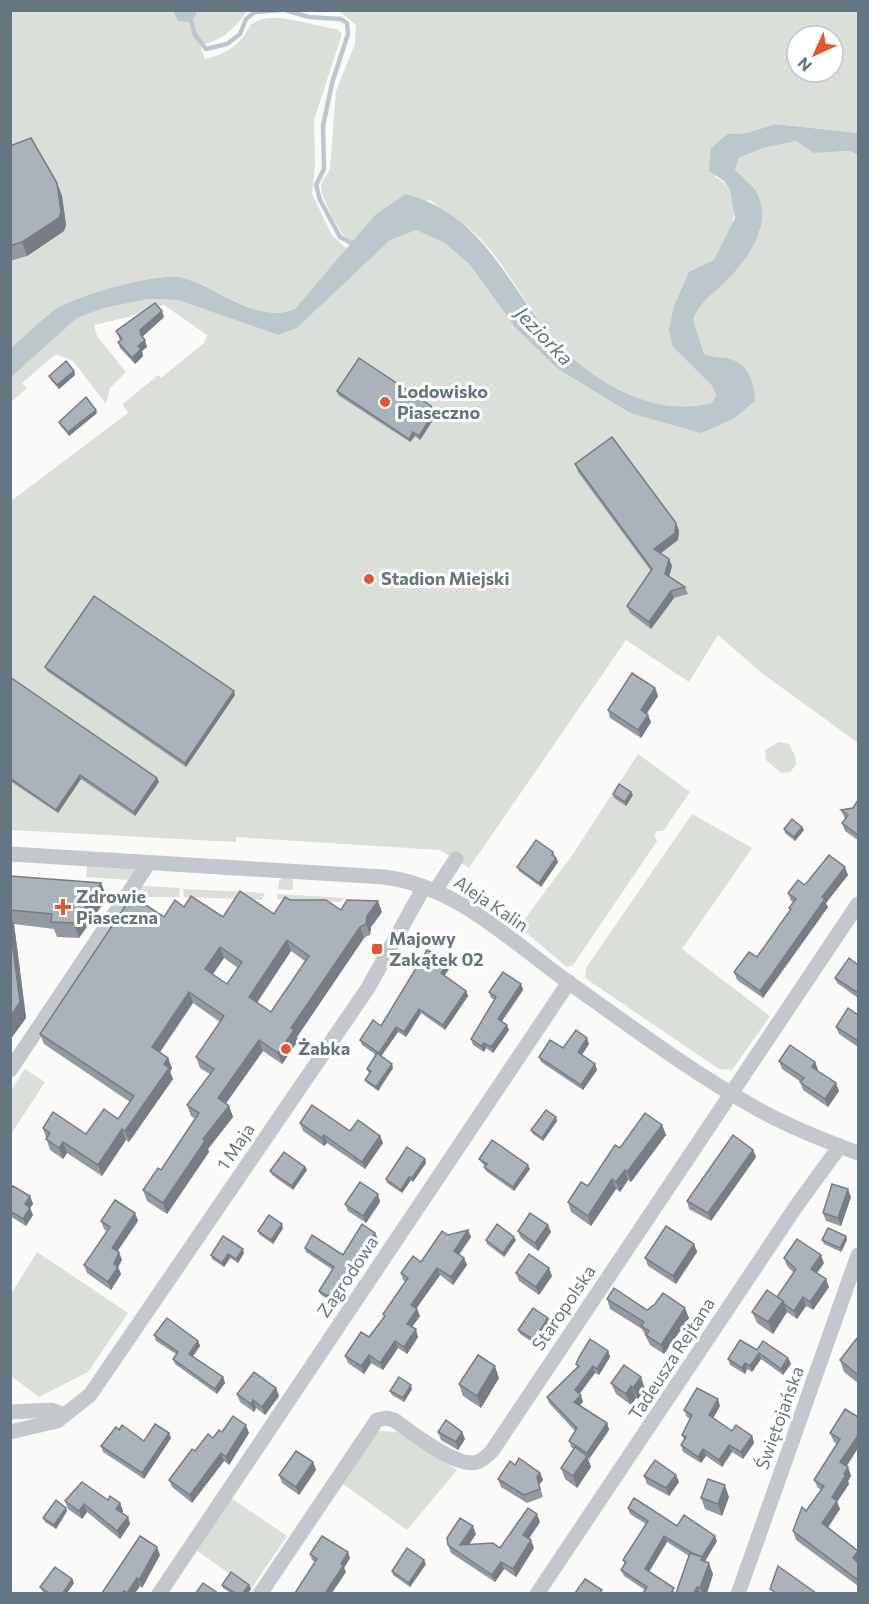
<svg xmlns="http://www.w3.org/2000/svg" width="869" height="1604" viewBox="0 0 869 1604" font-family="Commissioner,sans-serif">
  <rect width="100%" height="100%" fill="#fafaf8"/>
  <g fill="#dadfd7" fill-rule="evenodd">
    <path d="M 10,11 L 247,11 C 234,30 223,40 200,45 L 205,59 C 221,55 233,50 244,36 C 246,33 248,28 251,25 C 269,8 315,27 337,29 L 342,34 L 314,120 L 315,165 L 312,194 L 332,235 L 347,249 L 295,309 C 257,325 220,288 184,278 C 159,271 78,295 56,309 C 40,320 25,336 11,348 Z"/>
    <path d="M 319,11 L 858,11 L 858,133 L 775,124 L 747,133 L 727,134 L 711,148 L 715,177 C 747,191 733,239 714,260 C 709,265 696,269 689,273 L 673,347 L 712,386 L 716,395 L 712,403 C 650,419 582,378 545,329 C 525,302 509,272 487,246 C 473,228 449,214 430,200 L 375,215 L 353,242 L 343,235 L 332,217 L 322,194 L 321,184 L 330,169 L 336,91 L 355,44 L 356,25 L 340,12 ZM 797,36 L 833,36 L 833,72 L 797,72 Z"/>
    <path d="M 796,141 L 814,153 L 849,151 L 858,155 L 858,743 L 763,674 L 718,635 L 689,682 L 626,640 L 469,868 L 440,850 L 236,837 L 236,842 L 11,830 L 11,501 L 128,413 L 123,404 L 158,375 L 161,378 L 204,343 L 207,335 L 164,305 L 128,317 L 94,325 L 97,336 L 126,372 L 110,388 L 106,404 L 73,361 L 56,354 L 22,383 L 27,388 L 11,402 L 10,377 L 77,318 L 104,308 L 149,299 L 178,300 L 278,335 L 297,328 L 390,239 L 416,230 L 445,243 L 470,265 L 517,330 L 558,369 L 630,413 L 701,432 L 732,360 L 713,359 L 704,354 L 693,319 C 700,301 716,292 729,277 C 742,263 751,248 760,231 L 742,178 L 735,170 L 739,158 L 763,148 Z"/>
    <path d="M 779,742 L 789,744 L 795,756 L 796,765 L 790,772 L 781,773 L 766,760 L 765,750 Z"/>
    <path d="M 638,754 L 690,792 L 663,831 L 657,831 L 654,835 L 657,841 L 573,965 L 567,967 L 524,931 L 521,924 L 573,854 Z"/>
    <path d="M 692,814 L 752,848 L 682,949 L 770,1016 L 732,1070 L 719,1069 L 585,978 L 586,968 Z"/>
    <path d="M 87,866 L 134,868 L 135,870 L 129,880 L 86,877 Z"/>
    <path d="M 283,877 L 293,878 L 293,890 L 278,889 L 279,881 Z"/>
    <path d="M 142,886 L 180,888 L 179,897 L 142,897 L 119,929 L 116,925 Z"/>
    <path d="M 183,889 L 265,893 L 262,900 L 184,897 Z"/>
    <path d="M 277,894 L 344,898 L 341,902 L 277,899 Z"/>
    <path d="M 25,1069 L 45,1082 L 11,1134 L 11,1090 Z"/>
    <path d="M 37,1252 L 128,1313 L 88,1372 L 39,1397 L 10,1375 L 11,1294 Z"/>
    <path d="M 379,1431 L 400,1432 L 457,1470 L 407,1530 L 339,1481 L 372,1437 Z"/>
    <path d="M 231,1498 L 287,1536 L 251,1589 L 196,1550 Z"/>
  </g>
  <g fill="#bbc7cb">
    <path d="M 173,11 L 196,11 L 196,14 L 190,22 L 178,21 Z"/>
    <path d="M 775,124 L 858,133 L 858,155 L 849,151 L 814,153 L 796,141 L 763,148 L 739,158 L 735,170 C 741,176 750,183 755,190 C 775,222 749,258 726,281 C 713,294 700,302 693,319 L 704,354 C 714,359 723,356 733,360 C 750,367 754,384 755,401 L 733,419 L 701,433 L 630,413 L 558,369 L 517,330 L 470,265 L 445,243 L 416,230 L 390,240 L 297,328 L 278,335 L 178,300 L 149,299 L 104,308 L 77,318 L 11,377 L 11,348 C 25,336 40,320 56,309 C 78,295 159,271 184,278 C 219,288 257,325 295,309 L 375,215 L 406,194 C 480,214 503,276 546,330 C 584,378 650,419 712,403 L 716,395 L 712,386 L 673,347 L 669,330 L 674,306 L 689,272 L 714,260 L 735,218 L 730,190 L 724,181 L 709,171 L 711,148 L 727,134 L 747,133 Z"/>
  </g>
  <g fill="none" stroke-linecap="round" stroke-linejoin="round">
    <g stroke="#bbc7cb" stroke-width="4.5">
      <path d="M 188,10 L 195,35 L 206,49 L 227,44 L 240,34 L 246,19 L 255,12 L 281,10"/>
      <path d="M 285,10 L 309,17 L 341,19 L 347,23 L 348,34 L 332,83 L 323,126 L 324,169 L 316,185 L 320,200 L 340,237 L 357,246"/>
    </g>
    <g stroke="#c3c8cc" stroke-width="15">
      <path d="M 10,854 L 384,877 C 457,886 511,941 568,982 C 629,1025 690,1071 754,1107 C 787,1126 823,1140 858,1153"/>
      <path d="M 435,891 L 456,859"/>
      <path d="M 10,1070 L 148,864"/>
      <path d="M 10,1412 L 51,1410 L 63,1414"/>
      <path d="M 10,1432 L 57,1421 L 90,1395 L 368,988 L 424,887"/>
      <path d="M 159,1594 L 569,982"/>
      <path d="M 260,1594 L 377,1420 L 386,1418 L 394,1420 C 411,1432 457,1469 477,1462 C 482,1461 488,1455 492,1451 L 858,904"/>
      <path d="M 537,1594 L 797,1205 L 840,1146"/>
      <path d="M 738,1594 L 858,1255"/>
    </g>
  </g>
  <g fill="#929a9f" fill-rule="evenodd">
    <path d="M 10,146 L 57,183 L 62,196 L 66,225 L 64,231 L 27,256 L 10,261 Z"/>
    <path d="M 164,317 L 142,337 L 145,340 L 147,347 L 142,351 L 143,356 L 135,364 L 120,348 L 118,342 L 120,340 L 116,331 Z"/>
    <path d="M 74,371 L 75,375 L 59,389 L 51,380 L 49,376 Z"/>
    <path d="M 337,391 L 431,406 L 432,409 L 429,415 L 432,416 L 433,420 L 420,440 L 415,436 L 410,442 L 338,395 Z"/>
    <path d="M 97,413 L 69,436 L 60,425 L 59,422 Z"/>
    <path d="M 575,464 L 676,523 L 679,531 L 678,540 L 661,553 L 669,559 L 672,566 L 669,576 L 685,587 L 688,594 L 674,598 L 651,629 L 630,613 L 627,606 L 651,571 L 578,472 Z"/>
    <path d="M 45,667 L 235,695 L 186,767 L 47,671 Z"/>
    <path d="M 10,677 L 157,778 L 159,782 L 135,816 L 81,779 L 58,813 L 10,781 Z"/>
    <path d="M 655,688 L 658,696 L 647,713 L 648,715 L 651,722 L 641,738 L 610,718 L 608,710 Z"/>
    <path d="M 613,794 L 633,795 L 626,806 L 614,798 Z"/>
    <path d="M 858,800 L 858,840 L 845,831 L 842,823 L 845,819 L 841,810 L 853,808 Z"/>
    <path d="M 784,829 L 804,830 L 795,841 L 785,833 Z"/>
    <path d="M 553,852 L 558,862 L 541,887 L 519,871 L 517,867 Z"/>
    <path d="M 848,875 L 826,903 L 828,907 L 763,998 L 737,980 L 734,972 L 757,957 L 790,911 L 789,908 L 793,902 L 791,901 L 788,893 L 805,885 Z"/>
    <path d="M 10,876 L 101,883 L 107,898 L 79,938 L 57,937 L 54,929 L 14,924 L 26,1018 L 10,1040 Z"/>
    <path d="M 290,900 L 341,910 L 382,912 L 371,927 L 370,935 L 364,938 L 297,1037 L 298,1041 L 282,1064 L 263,1051 L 226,1103 L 229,1106 L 233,1117 L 208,1149 L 209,1152 L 167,1214 L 147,1201 L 143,1190 L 161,1170 L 196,1119 L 191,1116 L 187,1105 L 210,1074 L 200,1068 L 196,1057 L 220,1022 L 193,1003 L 160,1052 L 168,1058 L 172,1068 L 170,1072 L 173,1079 L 129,1142 L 126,1140 L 102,1176 L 67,1153 L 63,1159 L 50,1150 L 43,1128 L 86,1134 L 118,1119 L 130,1102 L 44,1044 L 40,1034 L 164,917 L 184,907 L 223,917 L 274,914 ZM 291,951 L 305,961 L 271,1012 L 257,1003 ZM 224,958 L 238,968 L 227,984 L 212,974 Z"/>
    <path d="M 858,965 L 858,998 L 837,983 L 835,978 Z"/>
    <path d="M 449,969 L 444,976 L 466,991 L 468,996 L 445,1030 L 421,1013 L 406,1037 L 398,1032 L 381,1056 L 393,1068 L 378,1091 L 367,1083 L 365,1080 L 370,1073 L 368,1072 L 367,1069 L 376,1055 L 362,1045 L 360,1040 L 381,1026 Z"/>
    <path d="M 521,984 L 523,990 L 502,1021 L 509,1030 L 493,1053 L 486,1048 L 484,1052 L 473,1045 L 471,1039 L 495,1000 L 491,998 L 489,992 Z"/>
    <path d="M 858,1015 L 858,1047 L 839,1034 L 836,1027 Z"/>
    <path d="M 589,1044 L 582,1055 L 595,1064 L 597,1070 L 583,1090 L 541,1062 L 539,1057 L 563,1048 Z"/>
    <path d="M 779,1061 L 815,1062 L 818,1070 L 817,1071 L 839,1091 L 828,1107 L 803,1090 L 800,1082 L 801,1082 L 782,1069 Z"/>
    <path d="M 556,1117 L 557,1121 L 543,1141 L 533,1134 L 531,1130 Z"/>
    <path d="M 300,1123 L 380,1136 L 383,1143 L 365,1169 L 327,1143 L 324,1146 L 303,1131 Z"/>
    <path d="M 662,1125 L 666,1135 L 631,1182 L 628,1180 L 620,1192 L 616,1189 L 591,1226 L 571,1212 L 568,1202 L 588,1186 L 620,1148 Z"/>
    <path d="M 753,1150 L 756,1157 L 711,1221 L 689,1209 L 687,1201 Z"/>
    <path d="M 425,1159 L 426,1163 L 413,1182 L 411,1180 L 402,1193 L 387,1183 L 386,1179 Z"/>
    <path d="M 479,1159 L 530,1169 L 514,1191 L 486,1171 L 484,1167 L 485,1166 L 481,1162 Z"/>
    <path d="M 305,1167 L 307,1170 L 293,1190 L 272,1175 L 270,1171 Z"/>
    <path d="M 10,1190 L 30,1196 L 33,1204 L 30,1208 L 33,1215 L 26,1226 L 10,1216 Z"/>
    <path d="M 378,1194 L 380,1202 L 366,1223 L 348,1211 L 345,1204 Z"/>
    <path d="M 851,1197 L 841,1226 L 826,1221 L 823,1213 Z"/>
    <path d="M 135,1213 L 138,1221 L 117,1251 L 122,1260 L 118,1267 L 121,1274 L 111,1290 L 87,1273 L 84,1265 L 107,1231 L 104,1229 L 101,1221 Z"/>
    <path d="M 283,1228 L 273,1244 L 260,1235 L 258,1231 Z"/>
    <path d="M 468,1230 L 471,1237 L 459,1255 L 464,1258 L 467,1265 L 453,1285 L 440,1275 L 416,1308 L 420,1316 L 412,1327 L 418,1337 L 407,1354 L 398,1348 L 383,1370 L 371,1363 L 364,1374 L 348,1363 L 345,1356 L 369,1337 L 384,1317 L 383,1314 L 406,1282 L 403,1280 L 401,1273 L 421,1262 L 448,1235 Z"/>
    <path d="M 518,1231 L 551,1232 L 538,1251 L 521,1238 Z"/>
    <path d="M 846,1236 L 847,1240 L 841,1252 L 824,1244 L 822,1240 Z"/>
    <path d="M 377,1237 L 373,1242 L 376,1246 L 337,1305 L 320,1294 L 319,1291 L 333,1270 L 306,1252 L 305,1248 L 343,1255 Z"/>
    <path d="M 486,1240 L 516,1240 L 504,1257 L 487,1244 Z"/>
    <path d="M 694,1244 L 697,1252 L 676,1284 L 648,1266 L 645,1258 Z"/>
    <path d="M 244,1253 L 238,1263 L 230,1258 L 224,1267 L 212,1259 L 211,1255 Z"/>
    <path d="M 784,1258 L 824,1263 L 817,1273 L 829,1287 L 813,1310 L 806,1306 L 797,1319 L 787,1312 L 773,1334 L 757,1323 L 752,1312 L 777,1297 L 794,1273 L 787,1266 Z"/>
    <path d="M 549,1268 L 552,1276 L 539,1295 L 519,1281 L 516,1273 Z"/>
    <path d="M 607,1299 L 647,1310 L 689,1318 L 664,1354 L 650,1345 L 642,1329 L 610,1309 Z"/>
    <path d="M 548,1318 L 550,1322 L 535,1344 L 520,1334 L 518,1330 Z"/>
    <path d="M 154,1335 L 198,1341 L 200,1346 L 193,1356 L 223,1377 L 225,1383 L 217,1394 L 175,1364 L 173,1359 L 176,1354 L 156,1341 Z"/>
    <path d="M 858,1337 L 858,1383 L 844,1372 L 840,1360 Z"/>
    <path d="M 757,1350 L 788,1358 L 791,1364 L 783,1375 L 761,1359 L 752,1372 L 747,1369 L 745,1374 L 730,1365 L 728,1359 Z"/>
    <path d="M 608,1351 L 610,1357 L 599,1375 L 595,1373 L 579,1394 L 583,1402 L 580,1405 L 607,1423 L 609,1430 L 589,1459 L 588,1458 L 591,1467 L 577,1488 L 565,1479 L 561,1468 L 574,1449 L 571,1447 L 569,1441 L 575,1431 L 549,1403 L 547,1397 L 577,1367 L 576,1364 Z"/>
    <path d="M 499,1378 L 481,1408 L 463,1396 L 459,1384 Z"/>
    <path d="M 611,1383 L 645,1389 L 638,1399 L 636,1398 L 631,1405 L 616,1394 Z"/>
    <path d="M 276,1388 L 279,1396 L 265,1415 L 256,1408 L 254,1412 L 240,1402 L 237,1394 Z"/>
    <path d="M 412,1389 L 404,1402 L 392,1395 L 390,1391 Z"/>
    <path d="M 720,1406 L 713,1418 L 732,1431 L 752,1436 L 754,1443 L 743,1459 L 732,1452 L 722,1467 L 706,1456 L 701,1463 L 683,1452 L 681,1445 L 684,1440 L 682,1435 L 690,1419 L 687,1417 L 684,1410 Z"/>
    <path d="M 858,1417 L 858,1448 L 847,1466 L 848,1467 L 851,1476 L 848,1481 L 849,1484 L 837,1502 L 840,1509 L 828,1527 L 858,1551 L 858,1586 L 796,1540 L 793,1531 L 821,1490 L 818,1488 L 814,1480 L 837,1444 L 834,1442 L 830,1433 Z"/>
    <path d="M 119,1430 L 144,1441 L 169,1433 L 171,1438 L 144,1479 L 103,1452 L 101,1446 Z"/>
    <path d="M 222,1432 L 249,1433 L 229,1465 L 224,1461 L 192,1503 L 172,1487 L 169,1480 L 195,1451 Z"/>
    <path d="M 438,1432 L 462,1432 L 465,1439 L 458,1450 L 441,1440 Z"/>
    <path d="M 313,1462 L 316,1470 L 299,1495 L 282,1483 L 279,1475 Z"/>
    <path d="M 515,1465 L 540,1473 L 543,1480 L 539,1485 L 543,1497 L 527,1503 L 501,1487 L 498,1479 Z"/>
    <path d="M 676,1475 L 679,1482 L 669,1496 L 647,1484 L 644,1476 Z"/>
    <path d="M 729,1497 L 722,1516 L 705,1509 L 701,1498 Z"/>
    <path d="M 108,1500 L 120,1503 L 123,1511 L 122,1513 L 128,1517 L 130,1524 L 120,1539 L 87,1512 L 82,1519 L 68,1509 L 65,1501 Z"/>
    <path d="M 628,1508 L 717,1541 L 705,1561 L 713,1574 L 707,1593 L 643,1593 L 645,1590 L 624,1576 L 621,1570 L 625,1565 L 623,1560 L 646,1524 L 630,1514 ZM 667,1542 L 689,1556 L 676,1593 L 649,1572 Z"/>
    <path d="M 67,1511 L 56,1529 L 45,1522 L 43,1518 Z"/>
    <path d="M 540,1522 L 529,1538 L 534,1548 L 516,1577 L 504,1569 L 495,1582 L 451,1553 L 448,1545 L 476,1534 L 469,1545 L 500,1548 Z"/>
    <path d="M 310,1554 L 350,1558 L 344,1568 L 346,1572 L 315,1562 L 312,1560 Z"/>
    <path d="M 160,1555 L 142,1588 L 140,1586 L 135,1593 L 102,1593 Z"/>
    <path d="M 426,1564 L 410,1587 L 393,1575 L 392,1571 Z"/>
    <path d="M 72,1579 L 74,1583 L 67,1593 L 45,1593 L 42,1591 L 40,1587 Z"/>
    <path d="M 222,1585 L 249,1585 L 251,1589 L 248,1593 L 231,1593 L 223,1588 Z"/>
  </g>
  <g fill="#777d82">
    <path d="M 57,183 L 62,196 L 66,225 L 64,231 L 27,256 L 22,242 Z"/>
    <path d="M 162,311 L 164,317 L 142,337 L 145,340 L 147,347 L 142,351 L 143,356 L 135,364 L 132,358 L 138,346 L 140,330 Z"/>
    <path d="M 74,371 L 75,375 L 59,389 L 57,385 Z"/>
    <path d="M 431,406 L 432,409 L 428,417 L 426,413 Z"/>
    <path d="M 96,410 L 97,413 L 69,436 L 68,432 Z"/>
    <path d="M 432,416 L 433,420 L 420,440 L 419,436 Z"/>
    <path d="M 413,432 L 415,436 L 410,442 L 409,439 Z"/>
    <path d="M 676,523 L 679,531 L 678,540 L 657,556 L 654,549 Z"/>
    <path d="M 669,559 L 672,566 L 668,581 L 665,574 Z"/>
    <path d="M 671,591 L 674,598 L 651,629 L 649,622 Z"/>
    <path d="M 655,688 L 658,696 L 644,718 L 641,710 Z"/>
    <path d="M 234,691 L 235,695 L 186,767 L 185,763 Z"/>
    <path d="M 648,715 L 651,722 L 641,738 L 638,730 Z"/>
    <path d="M 80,775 L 81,779 L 58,813 L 56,810 Z"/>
    <path d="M 157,778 L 159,782 L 135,816 L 134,812 Z"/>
    <path d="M 631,792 L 633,795 L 626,806 L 625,802 Z"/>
    <path d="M 802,827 L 804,830 L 795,841 L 794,837 Z"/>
    <path d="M 556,858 L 558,862 L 541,887 L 539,883 Z"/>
    <path d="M 845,867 L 848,875 L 826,903 L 828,907 L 763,998 L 760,991 L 822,897 Z"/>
    <path d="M 101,883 L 107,898 L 79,938 L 74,923 Z"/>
    <path d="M 378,901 L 382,912 L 371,927 L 370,935 L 366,924 L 367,916 Z"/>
    <path d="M 10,915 L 14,924 L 26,1018 L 10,1040 Z"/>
    <path d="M 360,927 L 364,938 L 297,1037 L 298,1041 L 282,1064 L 278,1053 L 291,1028 Z"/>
    <path d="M 287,940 L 291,951 L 253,1008 L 249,997 Z"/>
    <path d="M 220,947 L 224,958 L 209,980 L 205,969 Z"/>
    <path d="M 447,964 L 449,969 L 443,978 L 441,973 Z"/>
    <path d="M 521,984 L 523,990 L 500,1024 L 498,1019 Z"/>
    <path d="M 466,991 L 468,996 L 445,1030 L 443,1025 Z"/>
    <path d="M 189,992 L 193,1003 L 156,1058 L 152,1047 Z"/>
    <path d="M 419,1009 L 421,1013 L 406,1037 L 404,1032 Z"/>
    <path d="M 507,1025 L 509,1030 L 493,1053 L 491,1047 Z"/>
    <path d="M 396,1027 L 398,1032 L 380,1058 L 379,1053 Z"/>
    <path d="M 587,1038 L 589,1044 L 580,1057 L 578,1052 Z"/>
    <path d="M 259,1040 L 263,1051 L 222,1109 L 218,1098 Z"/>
    <path d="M 484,1043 L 486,1048 L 484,1052 L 481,1046 Z"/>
    <path d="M 168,1058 L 172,1068 L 170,1072 L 173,1079 L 129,1142 L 125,1131 Z"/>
    <path d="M 815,1062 L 818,1070 L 815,1075 L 812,1067 Z"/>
    <path d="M 392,1064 L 393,1068 L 378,1091 L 376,1087 Z"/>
    <path d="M 595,1064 L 597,1070 L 583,1090 L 581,1085 Z"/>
    <path d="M 836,1083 L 839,1091 L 828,1107 L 825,1099 Z"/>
    <path d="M 229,1106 L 233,1117 L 208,1149 L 209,1152 L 167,1214 L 163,1203 L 203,1139 Z"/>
    <path d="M 556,1117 L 557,1121 L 543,1141 L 542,1138 Z"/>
    <path d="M 662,1125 L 666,1135 L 631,1182 L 627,1172 Z"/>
    <path d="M 122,1129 L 126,1140 L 102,1176 L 98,1165 Z"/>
    <path d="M 324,1135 L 327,1143 L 324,1146 L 322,1138 Z"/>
    <path d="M 380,1136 L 383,1143 L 365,1169 L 362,1162 Z"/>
    <path d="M 63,1142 L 67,1153 L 63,1159 L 59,1148 Z"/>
    <path d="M 753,1150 L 756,1157 L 711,1221 L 708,1213 Z"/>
    <path d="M 425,1159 L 426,1163 L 413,1182 L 412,1178 Z"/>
    <path d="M 528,1165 L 530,1169 L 514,1191 L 513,1187 Z"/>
    <path d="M 305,1167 L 307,1170 L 293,1190 L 292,1186 Z"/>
    <path d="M 625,1170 L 628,1180 L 620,1192 L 616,1182 Z"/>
    <path d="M 409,1177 L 411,1180 L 402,1193 L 401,1190 Z"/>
    <path d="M 612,1179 L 616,1189 L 591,1226 L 588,1216 Z"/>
    <path d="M 848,1189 L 851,1197 L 841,1226 L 838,1218 Z"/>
    <path d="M 378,1194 L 380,1202 L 366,1223 L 363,1216 Z"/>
    <path d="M 30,1196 L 33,1204 L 30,1208 L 33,1215 L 26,1226 L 23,1219 L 25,1204 Z"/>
    <path d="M 135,1213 L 138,1221 L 115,1255 L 112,1248 Z"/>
    <path d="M 282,1224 L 283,1228 L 273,1244 L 271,1240 Z"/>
    <path d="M 548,1225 L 551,1232 L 538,1251 L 535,1243 Z"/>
    <path d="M 468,1230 L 471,1237 L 456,1258 L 454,1251 Z"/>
    <path d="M 375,1233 L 377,1237 L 372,1244 L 371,1240 Z"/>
    <path d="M 846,1236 L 847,1240 L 841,1252 L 840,1248 Z"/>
    <path d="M 514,1237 L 516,1240 L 504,1257 L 503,1253 Z"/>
    <path d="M 374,1242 L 376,1246 L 337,1305 L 336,1301 Z"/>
    <path d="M 694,1244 L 697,1252 L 676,1284 L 673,1276 Z"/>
    <path d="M 243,1249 L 244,1253 L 238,1263 L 236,1259 Z"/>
    <path d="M 119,1252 L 122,1260 L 118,1267 L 121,1274 L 111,1290 L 108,1282 L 114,1264 Z"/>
    <path d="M 228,1254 L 230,1258 L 224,1267 L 222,1263 Z"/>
    <path d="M 821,1255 L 824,1263 L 814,1277 L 811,1269 Z"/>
    <path d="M 464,1258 L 467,1265 L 453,1285 L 451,1277 Z"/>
    <path d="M 437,1268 L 440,1275 L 414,1312 L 411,1305 Z"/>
    <path d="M 549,1268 L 552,1276 L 539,1295 L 536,1287 Z"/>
    <path d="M 826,1279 L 829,1287 L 813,1310 L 810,1302 Z"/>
    <path d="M 803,1297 L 806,1306 L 797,1319 L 794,1311 Z"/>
    <path d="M 783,1301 L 787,1312 L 773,1334 L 768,1322 Z"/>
    <path d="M 685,1308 L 689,1318 L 664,1354 L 661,1345 Z"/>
    <path d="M 417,1309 L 420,1316 L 409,1331 L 407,1324 Z"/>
    <path d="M 548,1318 L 550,1322 L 535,1344 L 534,1340 Z"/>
    <path d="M 416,1329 L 418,1337 L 407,1354 L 404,1347 Z"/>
    <path d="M 198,1341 L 200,1346 L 191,1359 L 189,1354 Z"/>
    <path d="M 395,1341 L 398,1348 L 383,1370 L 380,1363 Z"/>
    <path d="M 608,1351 L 610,1357 L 599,1375 L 597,1369 Z"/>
    <path d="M 759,1353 L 761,1359 L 752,1372 L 750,1366 Z"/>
    <path d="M 369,1355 L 371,1363 L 364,1374 L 361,1366 Z"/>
    <path d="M 788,1358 L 791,1364 L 783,1375 L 781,1369 Z"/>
    <path d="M 745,1363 L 747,1369 L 745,1374 L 742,1368 Z"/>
    <path d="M 495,1366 L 499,1378 L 481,1408 L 477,1396 Z"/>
    <path d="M 593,1366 L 595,1373 L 578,1396 L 575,1390 Z"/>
    <path d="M 223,1377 L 225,1383 L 217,1394 L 215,1389 Z"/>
    <path d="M 641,1377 L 645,1389 L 638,1399 L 633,1388 Z"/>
    <path d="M 411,1385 L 412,1389 L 404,1402 L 403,1398 Z"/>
    <path d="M 631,1386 L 636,1398 L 631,1405 L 626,1394 Z"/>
    <path d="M 276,1388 L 279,1396 L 265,1415 L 262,1407 Z"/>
    <path d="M 581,1395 L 583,1402 L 577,1408 L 574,1402 Z"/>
    <path d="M 718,1399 L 720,1406 L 711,1422 L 709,1415 Z"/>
    <path d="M 253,1400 L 256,1408 L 254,1412 L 251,1404 Z"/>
    <path d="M 607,1423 L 609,1430 L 589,1459 L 587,1453 Z"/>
    <path d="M 246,1425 L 249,1433 L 229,1465 L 226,1457 Z"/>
    <path d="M 462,1432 L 465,1439 L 458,1450 L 456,1442 Z"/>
    <path d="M 169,1433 L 171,1438 L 144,1479 L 142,1473 Z"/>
    <path d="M 752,1436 L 754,1443 L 743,1459 L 741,1452 Z"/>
    <path d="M 857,1437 L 858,1440 L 858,1448 L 843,1471 L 840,1462 Z"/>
    <path d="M 729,1445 L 732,1452 L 722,1467 L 719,1460 Z"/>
    <path d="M 703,1449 L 706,1456 L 701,1463 L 698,1457 Z"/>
    <path d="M 221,1453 L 224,1461 L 192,1503 L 190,1495 Z"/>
    <path d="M 587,1456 L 591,1467 L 577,1488 L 573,1476 Z"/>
    <path d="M 313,1462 L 316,1470 L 299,1495 L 296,1487 Z"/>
    <path d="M 848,1467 L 851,1476 L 848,1481 L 849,1484 L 837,1502 L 840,1509 L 825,1532 L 822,1523 L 832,1497 Z"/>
    <path d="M 540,1473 L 543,1480 L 539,1485 L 543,1497 L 537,1477 Z"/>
    <path d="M 676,1475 L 679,1482 L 669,1496 L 666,1488 Z"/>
    <path d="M 725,1485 L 729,1497 L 722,1516 L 718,1504 Z"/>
    <path d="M 120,1503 L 123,1511 L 119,1517 L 116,1509 Z"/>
    <path d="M 84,1504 L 87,1512 L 82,1519 L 79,1511 Z"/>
    <path d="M 66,1508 L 67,1511 L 56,1529 L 54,1525 Z"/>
    <path d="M 537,1514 L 540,1522 L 526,1543 L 523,1535 Z"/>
    <path d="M 128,1517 L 130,1524 L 120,1539 L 117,1531 Z"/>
    <path d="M 473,1526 L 476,1534 L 463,1553 L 460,1545 Z"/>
    <path d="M 664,1536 L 667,1542 L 647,1575 L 645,1569 Z"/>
    <path d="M 715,1536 L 717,1541 L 704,1563 L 701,1560 L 702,1557 Z"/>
    <path d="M 531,1540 L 534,1548 L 516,1577 L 513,1569 Z"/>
    <path d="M 157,1547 L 160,1555 L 142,1588 L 139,1580 Z"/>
    <path d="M 858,1551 L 858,1564 L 853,1558 Z"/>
    <path d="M 348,1552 L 350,1558 L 344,1568 L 346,1572 L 332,1593 L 327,1593 L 326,1592 L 341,1564 Z"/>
    <path d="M 424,1560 L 426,1564 L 410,1587 L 409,1583 Z"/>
    <path d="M 501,1562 L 504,1569 L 495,1582 L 492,1575 Z"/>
    <path d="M 709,1563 L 713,1574 L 707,1593 L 703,1593 L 700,1588 Z"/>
    <path d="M 137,1578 L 140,1586 L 135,1593 L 127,1593 Z"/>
    <path d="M 72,1579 L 74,1583 L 67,1593 L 63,1593 Z"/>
    <path d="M 249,1585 L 251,1589 L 248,1593 L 243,1593 Z"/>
    <path d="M 697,1587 L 700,1593 L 694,1593 Z"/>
  </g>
  <g fill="#aab3b9" stroke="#777d82" stroke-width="1.5" fill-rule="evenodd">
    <path d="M 31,138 L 57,183 L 61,212 L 59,218 L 22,242 L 10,246 L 10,146 Z"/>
    <path d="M 155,303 L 162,311 L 140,330 L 141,335 L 145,340 L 138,346 L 141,349 L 132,358 L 118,342 L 122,339 L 116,331 Z"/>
    <path d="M 359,358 L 431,406 L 426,413 L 432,416 L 419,436 L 413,432 L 409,439 L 337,391 Z"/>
    <path d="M 66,361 L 74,371 L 57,385 L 49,376 Z"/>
    <path d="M 86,397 L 96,410 L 68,432 L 59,422 Z"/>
    <path d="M 612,437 L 676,523 L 675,533 L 654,549 L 669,559 L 665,574 L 685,587 L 671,591 L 649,622 L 627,606 L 652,569 L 575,464 Z"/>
    <path d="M 94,596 L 234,691 L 185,763 L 45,667 Z"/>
    <path d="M 632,673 L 655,688 L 641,710 L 648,715 L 638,730 L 608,710 Z"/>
    <path d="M 10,677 L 157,778 L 134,812 L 80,775 L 56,810 L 10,778 Z"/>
    <path d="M 619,784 L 631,792 L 625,802 L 613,794 Z"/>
    <path d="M 858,800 L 858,835 L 842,823 L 848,815 L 841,810 L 853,808 Z"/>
    <path d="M 792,819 L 802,827 L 794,837 L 784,829 Z"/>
    <path d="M 536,840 L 553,852 L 552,855 L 556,858 L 539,883 L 517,867 Z"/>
    <path d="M 829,855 L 845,867 L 822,897 L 825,899 L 760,991 L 734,972 L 749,952 L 757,957 L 791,909 L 789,908 L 796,899 L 788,893 L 798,880 L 805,885 Z"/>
    <path d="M 10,876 L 101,883 L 74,923 L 51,922 L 52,914 L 10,910 Z"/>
    <path d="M 240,891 L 274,914 L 285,897 L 290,900 L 326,900 L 341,910 L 347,900 L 378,901 L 367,916 L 366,924 L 360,927 L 291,1028 L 294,1030 L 278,1053 L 259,1040 L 218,1098 L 229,1106 L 203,1139 L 205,1141 L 163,1203 L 143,1190 L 158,1168 L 161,1170 L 199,1113 L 187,1105 L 214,1069 L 196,1057 L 224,1016 L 189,992 L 152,1047 L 168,1058 L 164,1064 L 169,1068 L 125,1131 L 122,1129 L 98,1165 L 63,1142 L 59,1148 L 46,1139 L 50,1133 L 43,1128 L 53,1112 L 86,1134 L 104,1109 L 118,1119 L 134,1096 L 40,1034 L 132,896 L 164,917 L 175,900 L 184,907 L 191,896 L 223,917 ZM 287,940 L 309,956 L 271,1012 L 249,997 ZM 220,947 L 242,962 L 227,984 L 205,969 Z"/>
    <path d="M 10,926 L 20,1002 L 10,1017 Z"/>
    <path d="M 427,950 L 436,954 L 447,964 L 441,973 L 466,991 L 443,1025 L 419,1009 L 404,1032 L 396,1027 L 379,1053 L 360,1040 L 373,1020 L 381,1026 Z"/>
    <path d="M 849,958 L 858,965 L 858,993 L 835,978 Z"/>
    <path d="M 503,972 L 521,984 L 498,1019 L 507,1025 L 491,1047 L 484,1043 L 481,1046 L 471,1039 L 496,997 L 489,992 Z"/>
    <path d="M 848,1008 L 858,1015 L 858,1041 L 836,1027 Z"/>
    <path d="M 576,1030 L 587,1038 L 578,1052 L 595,1064 L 581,1085 L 539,1057 L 550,1040 L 563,1048 Z"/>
    <path d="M 790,1045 L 815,1062 L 812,1067 L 836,1083 L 825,1099 L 800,1082 L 804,1078 L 779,1061 Z"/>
    <path d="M 377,1053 L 392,1064 L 376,1087 L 365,1080 L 371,1071 L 367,1069 Z"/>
    <path d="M 312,1105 L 350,1131 L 358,1120 L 380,1136 L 362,1162 L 324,1135 L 322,1138 L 300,1123 Z"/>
    <path d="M 546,1110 L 556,1117 L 542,1138 L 531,1130 Z"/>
    <path d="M 645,1113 L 662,1125 L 627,1172 L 625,1170 L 616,1182 L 612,1179 L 588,1216 L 568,1202 L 581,1182 L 588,1186 L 615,1145 L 620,1148 Z"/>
    <path d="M 733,1135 L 753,1150 L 708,1213 L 687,1201 Z"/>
    <path d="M 492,1140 L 528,1165 L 513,1187 L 484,1167 L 487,1164 L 479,1159 Z"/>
    <path d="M 407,1147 L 425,1159 L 412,1178 L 409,1177 L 401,1190 L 386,1179 Z"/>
    <path d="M 284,1152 L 305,1167 L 292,1186 L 270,1171 Z"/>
    <path d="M 360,1182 L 378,1194 L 363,1216 L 345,1204 Z"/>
    <path d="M 832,1184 L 848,1189 L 838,1218 L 823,1213 Z"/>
    <path d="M 13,1186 L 30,1196 L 25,1204 L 30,1208 L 23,1219 L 10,1211 L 10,1190 Z"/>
    <path d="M 115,1200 L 135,1213 L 112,1248 L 119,1252 L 114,1264 L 118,1267 L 108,1282 L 84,1265 L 110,1227 L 101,1221 Z"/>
    <path d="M 530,1213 L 548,1225 L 535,1243 L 518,1231 Z"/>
    <path d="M 269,1215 L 282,1224 L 271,1240 L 258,1231 Z"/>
    <path d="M 362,1224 L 375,1233 L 371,1240 L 374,1242 L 336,1301 L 319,1291 L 334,1267 L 305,1248 L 312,1235 L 343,1255 Z"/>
    <path d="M 497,1224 L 514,1237 L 503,1253 L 486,1240 Z"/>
    <path d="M 666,1226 L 694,1244 L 673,1276 L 645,1258 Z"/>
    <path d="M 828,1228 L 846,1236 L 840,1248 L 822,1240 Z"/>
    <path d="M 468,1230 L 454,1251 L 464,1258 L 451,1277 L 437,1268 L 411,1305 L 417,1309 L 407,1324 L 416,1329 L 404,1347 L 395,1341 L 380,1363 L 369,1355 L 361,1366 L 345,1356 L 361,1332 L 369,1337 L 385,1316 L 383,1314 L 408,1278 L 401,1273 L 413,1256 L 421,1262 L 442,1231 L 448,1235 Z"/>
    <path d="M 223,1236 L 243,1249 L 236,1259 L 228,1254 L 222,1263 L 211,1255 Z"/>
    <path d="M 797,1239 L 821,1255 L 811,1269 L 826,1279 L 810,1302 L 803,1297 L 794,1311 L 784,1304 L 783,1301 L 777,1297 L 796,1269 L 784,1258 Z"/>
    <path d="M 529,1254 L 549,1268 L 536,1287 L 516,1273 Z"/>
    <path d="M 614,1288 L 647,1310 L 655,1304 L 663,1293 L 685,1308 L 661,1345 L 646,1335 L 649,1331 L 641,1326 L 644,1322 L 607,1299 Z"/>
    <path d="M 767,1290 L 783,1301 L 768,1322 L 752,1312 Z"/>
    <path d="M 533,1308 L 548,1318 L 534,1340 L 518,1330 Z"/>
    <path d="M 167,1318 L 198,1341 L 189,1354 L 223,1377 L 215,1389 L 173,1359 L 178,1352 L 154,1335 Z"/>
    <path d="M 858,1337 L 858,1375 L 840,1360 Z"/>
    <path d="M 590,1339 L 608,1351 L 597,1369 L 593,1366 L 575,1390 L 581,1395 L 574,1402 L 607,1423 L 587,1453 L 569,1441 L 577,1428 L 547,1397 L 579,1366 L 576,1364 L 579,1357 Z"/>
    <path d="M 740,1340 L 757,1350 L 763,1341 L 788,1358 L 781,1369 L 759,1353 L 750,1366 L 745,1363 L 742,1368 L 728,1359 Z"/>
    <path d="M 478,1355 L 495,1366 L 477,1396 L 459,1384 Z"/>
    <path d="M 624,1365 L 641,1377 L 633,1388 L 631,1386 L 626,1394 L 611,1383 Z"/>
    <path d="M 254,1372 L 276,1388 L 262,1407 L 253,1400 L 251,1404 L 237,1394 Z"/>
    <path d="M 399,1377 L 411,1385 L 403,1398 L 390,1391 Z"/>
    <path d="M 697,1388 L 718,1399 L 709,1415 L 732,1431 L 736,1425 L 752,1436 L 741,1452 L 729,1445 L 719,1460 L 703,1449 L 698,1457 L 681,1445 L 686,1437 L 682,1435 L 692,1415 L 684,1410 Z"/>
    <path d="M 845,1409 L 858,1417 L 858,1436 L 857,1437 L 840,1462 L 848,1467 L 844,1474 L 846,1475 L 832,1497 L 837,1501 L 822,1523 L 858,1551 L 853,1558 L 858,1563 L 858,1580 L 793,1531 L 802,1507 L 806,1511 L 824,1486 L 814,1480 L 840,1439 L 830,1433 Z"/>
    <path d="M 233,1416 L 246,1425 L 226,1457 L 221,1453 L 190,1495 L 169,1480 L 192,1449 L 195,1451 L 208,1434 L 213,1438 L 219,1430 L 222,1432 Z"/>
    <path d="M 446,1420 L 462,1432 L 456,1442 L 438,1432 Z"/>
    <path d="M 155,1424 L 169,1433 L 142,1473 L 101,1446 L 116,1427 L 119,1430 L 122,1425 L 144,1441 Z"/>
    <path d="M 575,1447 L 587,1456 L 573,1476 L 561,1468 Z"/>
    <path d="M 296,1451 L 313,1462 L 296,1487 L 279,1475 Z"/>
    <path d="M 519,1458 L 540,1473 L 537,1477 L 540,1489 L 524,1495 L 498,1479 L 510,1461 L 515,1465 Z"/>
    <path d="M 655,1460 L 676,1475 L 666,1488 L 644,1476 Z"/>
    <path d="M 708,1479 L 725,1485 L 718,1504 L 701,1498 Z"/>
    <path d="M 82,1482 L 108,1500 L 110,1496 L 120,1503 L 116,1509 L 128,1517 L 117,1531 L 84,1504 L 79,1511 L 65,1501 Z"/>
    <path d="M 634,1498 L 677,1526 L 684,1515 L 715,1536 L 702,1557 L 692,1553 L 664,1536 L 645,1569 L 674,1588 L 671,1593 L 643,1593 L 647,1587 L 621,1570 L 626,1562 L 623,1560 L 648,1521 L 628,1508 Z"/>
    <path d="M 56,1500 L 66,1508 L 54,1525 L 43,1518 Z"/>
    <path d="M 528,1508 L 537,1514 L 523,1535 L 531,1540 L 513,1569 L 501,1562 L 492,1575 L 448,1545 L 447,1538 L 460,1518 L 473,1526 L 460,1545 L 493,1543 L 500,1548 Z"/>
    <path d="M 140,1536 L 157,1547 L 139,1580 L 137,1578 L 127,1593 L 124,1591 L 122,1593 L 102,1593 Z"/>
    <path d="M 322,1536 L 348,1552 L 341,1564 L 343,1566 L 326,1592 L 328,1593 L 295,1593 L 317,1559 L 310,1554 Z"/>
    <path d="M 407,1548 L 424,1560 L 409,1583 L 392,1571 Z"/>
    <path d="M 690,1553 L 702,1557 L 701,1560 L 709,1563 L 700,1588 L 697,1587 L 694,1593 L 676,1593 Z"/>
    <path d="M 778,1566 L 816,1593 L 776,1593 L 770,1589 Z"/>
    <path d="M 55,1567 L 72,1579 L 63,1593 L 49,1593 L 40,1587 Z"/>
    <path d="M 231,1572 L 249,1585 L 243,1593 L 235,1593 L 222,1585 Z"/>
    <path d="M 585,1579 L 602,1590 L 600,1593 L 575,1593 Z"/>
    <path d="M 203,1583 L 218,1593 L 196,1593 Z"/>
  </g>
  <g fill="#e4572e" stroke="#fff" stroke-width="2">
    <circle cx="385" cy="402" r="6"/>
    <circle cx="369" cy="579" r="6"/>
    <path d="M60 898h6v6h6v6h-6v6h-6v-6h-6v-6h6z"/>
    <rect x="371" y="943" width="12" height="12" rx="3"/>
    <circle cx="286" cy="1049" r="6"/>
  </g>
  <g text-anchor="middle" stroke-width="6" stroke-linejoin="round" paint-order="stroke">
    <g font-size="18" font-weight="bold" fill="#657683" stroke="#fff" text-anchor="start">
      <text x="397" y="398">Lodowisko<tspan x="397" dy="21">Piaseczno</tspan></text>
      <text x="381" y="585">Stadion Miejski</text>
      <text x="76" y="903">Zdrowie<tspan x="76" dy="21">Piaseczna</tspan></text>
      <text x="389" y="945">Majowy<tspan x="389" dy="21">Zakątek 02</tspan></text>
      <text x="298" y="1055">Żabka</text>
    </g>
    <g font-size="18" fill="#657683" stroke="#fff">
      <text transform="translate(491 904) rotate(34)" y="6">Aleja Kalin</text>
      <text transform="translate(236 1147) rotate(-56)" y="6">1 Maja</text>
      <text transform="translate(348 1277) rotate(-56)" y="6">Zagrodowa</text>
      <text transform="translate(564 1308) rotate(-56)" y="6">Staropolska</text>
      <text transform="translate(672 1359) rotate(-57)" y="6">Tadeusza Rejtana</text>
      <text transform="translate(780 1418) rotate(-70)" y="6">Świętojańska</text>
    </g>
    <g font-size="20" font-style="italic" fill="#60757c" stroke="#fff">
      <text transform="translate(544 336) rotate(46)" y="7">Jeziorka</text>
    </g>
  </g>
  <rect width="869" height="1604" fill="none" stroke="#657683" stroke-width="24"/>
  <g transform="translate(815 54) rotate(225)"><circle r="28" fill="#ffffff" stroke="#c1c8cd" stroke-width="1.5"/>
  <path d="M0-4.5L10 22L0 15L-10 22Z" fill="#e4572e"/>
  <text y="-9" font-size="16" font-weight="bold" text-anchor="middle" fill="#657683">N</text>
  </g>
</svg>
